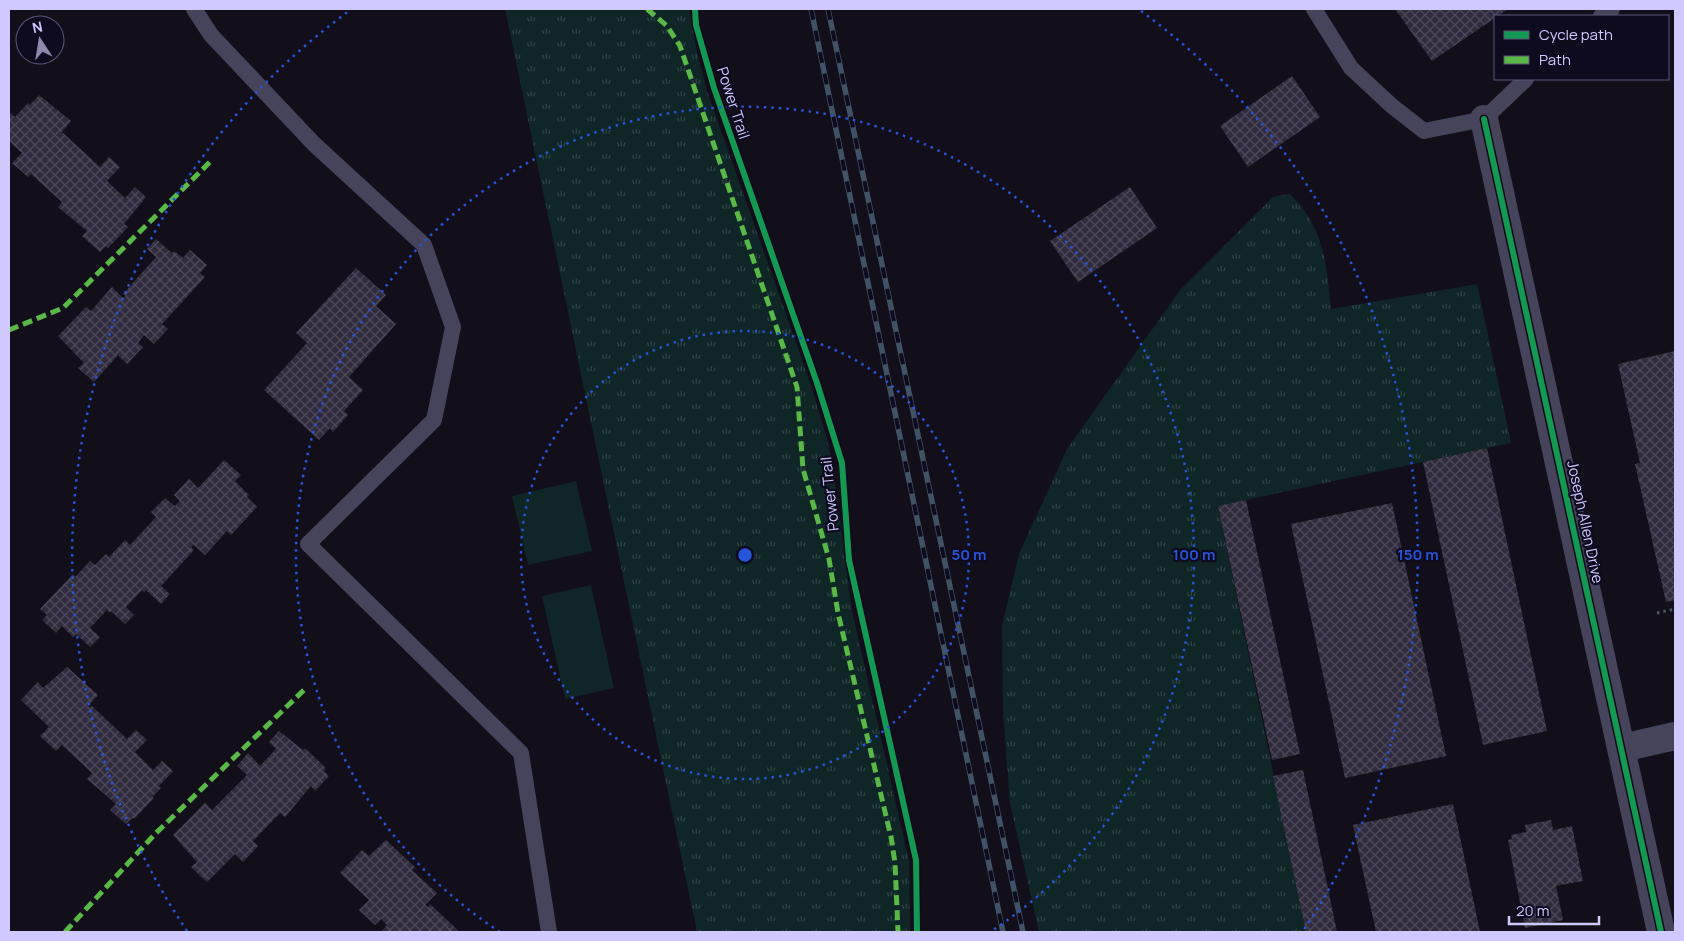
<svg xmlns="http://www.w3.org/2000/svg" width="1684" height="941" viewBox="0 0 1684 941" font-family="Manrope,sans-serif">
  <defs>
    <pattern id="grass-tufts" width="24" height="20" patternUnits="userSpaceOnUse" patternTransform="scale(1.25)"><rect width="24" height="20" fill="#0f2526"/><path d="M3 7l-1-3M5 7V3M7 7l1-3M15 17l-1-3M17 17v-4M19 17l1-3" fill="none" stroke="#314347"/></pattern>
    <pattern id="building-cross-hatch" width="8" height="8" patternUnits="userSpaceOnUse" patternTransform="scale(1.25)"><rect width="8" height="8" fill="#302c3e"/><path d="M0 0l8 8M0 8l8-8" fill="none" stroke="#4d495b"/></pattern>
  </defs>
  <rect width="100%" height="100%" fill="#120f1a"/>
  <g fill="url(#grass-tufts)">
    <path d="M 505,9 L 689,9 L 698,57 L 707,91 L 811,385 L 827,439 L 833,467 L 852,611 L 909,861 L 910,932 L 697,932 Z"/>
    <path d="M 1290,194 C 1325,229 1326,262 1331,309 L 1477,284 L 1511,443 L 1218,506 L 1306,932 L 1039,932 L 1010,803 L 1003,712 L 1002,626 L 1019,554 L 1067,449 L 1181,289 L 1273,197 Z"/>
  </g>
  <g fill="#0f2526">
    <path d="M 576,481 L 592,551 L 528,565 L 512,496 Z"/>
    <path d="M 591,585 L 614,688 L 565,699 L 542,596 Z"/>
  </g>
  <g fill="url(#building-cross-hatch)">
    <path d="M 1395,9 L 1508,9 L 1432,61 Z"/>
    <path d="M 1292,76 L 1320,117 L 1248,167 L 1220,126 Z"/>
    <path d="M 39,95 L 71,121 L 61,133 L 63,133 L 100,167 L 109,157 L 120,167 L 107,181 L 125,198 L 135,187 L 146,197 L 124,224 L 128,227 L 108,248 L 106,246 L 100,252 L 82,236 L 87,231 L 58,207 L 62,202 L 31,174 L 28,177 L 12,163 L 22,153 L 9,141 L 9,112 L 15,117 L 28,103 L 30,105 Z"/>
    <path d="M 1130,187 L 1157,228 L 1078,282 L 1050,241 Z"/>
    <path d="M 156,239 L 172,253 L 174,251 L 183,258 L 190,250 L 207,265 L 200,273 L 205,277 L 162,324 L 168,329 L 154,344 L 144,335 L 138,343 L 143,347 L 127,364 L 118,355 L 94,382 L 78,368 L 84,363 L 58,336 L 86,307 L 91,311 L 112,287 L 123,298 L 126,296 L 123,294 L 156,257 L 147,249 Z"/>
    <path d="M 356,268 L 386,295 L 376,306 L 396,324 L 349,377 L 363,390 L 344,411 L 348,415 L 333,432 L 330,428 L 319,440 L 264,390 L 307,343 L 296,333 Z"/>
    <path d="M 1675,351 L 1675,600 L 1666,602 L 1635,464 L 1640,463 L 1618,364 Z"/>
    <path d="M 1487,448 L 1547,731 L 1483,745 L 1423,462 Z"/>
    <path d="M 224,460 L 241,475 L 235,481 L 249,495 L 247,497 L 257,507 L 231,535 L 227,531 L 205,555 L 194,545 L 191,547 L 194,550 L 161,586 L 170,594 L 161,604 L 146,590 L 144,593 L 142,590 L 126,607 L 134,615 L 125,624 L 111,611 L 110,613 L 107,610 L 90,628 L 100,637 L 90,647 L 76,634 L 73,637 L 62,626 L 56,633 L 42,620 L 47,615 L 40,609 L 73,574 L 75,577 L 90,561 L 95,565 L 106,554 L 109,557 L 125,540 L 130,545 L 156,517 L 151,512 L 165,498 L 175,506 L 180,501 L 174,495 L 189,479 L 198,488 Z"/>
    <path d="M 1246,500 L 1300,754 L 1272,760 L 1218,506 Z"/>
    <path d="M 1392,503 L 1446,756 L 1345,778 L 1291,524 Z"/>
    <path d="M 67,667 L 98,695 L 88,706 L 90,707 L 92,706 L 127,739 L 136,730 L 147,740 L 135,752 L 153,770 L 162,761 L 173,771 L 159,786 L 161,788 L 152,797 L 154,798 L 134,819 L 132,818 L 126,824 L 110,810 L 116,804 L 87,779 L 92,773 L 62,745 L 56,751 L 40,736 L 49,727 L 21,700 L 38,682 L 43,688 Z"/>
    <path d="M 279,731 L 303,750 L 305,748 L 326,768 L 324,771 L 329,776 L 315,791 L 311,786 L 285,817 L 280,813 L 253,841 L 258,846 L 243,862 L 235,854 L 207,882 L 191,867 L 197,862 L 173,835 L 205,803 L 212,810 L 247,775 L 237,766 L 248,753 L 260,766 L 276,749 L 269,742 Z"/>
    <path d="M 1303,770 L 1337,932 L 1306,932 L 1273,776 Z"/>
    <path d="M 1453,804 L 1480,932 L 1376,932 L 1353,825 Z"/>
    <path d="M 1551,820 L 1553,830 L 1572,826 L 1583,881 L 1556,886 L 1563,920 L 1525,928 L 1508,840 L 1512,839 L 1511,835 L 1526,832 L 1525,825 Z"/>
    <path d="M 386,840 L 415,867 L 412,870 L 437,893 L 425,905 L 428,907 L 430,904 L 460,932 L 381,932 L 387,925 L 381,919 L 375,925 L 359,910 L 369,900 L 340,873 L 362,850 L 369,856 Z"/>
  </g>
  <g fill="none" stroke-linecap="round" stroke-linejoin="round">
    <path stroke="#485765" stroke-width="3" stroke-dasharray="2.5 4" stroke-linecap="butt" d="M 1657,613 L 1675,609"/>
    <g stroke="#45445b" stroke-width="16">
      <path d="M 194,9 L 211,35 L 314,144 L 424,245 L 453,327 L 434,420 L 308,544 L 521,753 L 549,932"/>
      <path d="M 1314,9 L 1351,68 L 1392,106 L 1424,131 L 1484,119 L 1526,79"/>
      <path d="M 1601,16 L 1612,9"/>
    </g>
    <g stroke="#45445b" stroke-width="28">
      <path d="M 1484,119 L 1661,932"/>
      <path d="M 1622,748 L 1675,736"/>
    </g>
    <g stroke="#3f5364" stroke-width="5.5">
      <g id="rail">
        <path d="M 811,9 L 1003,932"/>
        <path d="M 828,9 L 1023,932"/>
      </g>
    </g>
    <use href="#rail" stroke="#0f0b1f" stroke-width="4" stroke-dasharray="11" stroke-linecap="butt"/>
    <g stroke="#58b947" stroke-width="5" stroke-dasharray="10 5" stroke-linecap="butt">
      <path d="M 647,9 L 667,26 L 680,46 L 797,387 L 803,469 L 829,559 L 838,613 L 891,837 L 895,863 L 898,932"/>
      <path d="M 9,330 L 63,308 L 210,162"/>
      <path d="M 65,932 L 155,834 L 306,688"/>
    </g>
    <g stroke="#0f0b1f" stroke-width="9">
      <g id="cycleway">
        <path d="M 695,9 L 696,25 L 714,88 L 817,383 L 842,463 L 849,560 L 916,860 L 917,932"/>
        <path d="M 1484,119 L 1661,932"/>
      </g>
    </g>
    <use href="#cycleway" stroke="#139951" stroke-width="6"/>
  </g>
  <g fill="none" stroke="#2654da" stroke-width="2.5" stroke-dasharray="2.5 5">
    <circle cx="745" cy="555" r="224"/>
    <path d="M500 932A449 449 0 1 1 990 932"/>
    <path d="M187 931A673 673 0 0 1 349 11M1141 11A673 673 0 0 1 1303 931"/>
  </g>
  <g text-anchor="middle" stroke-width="4.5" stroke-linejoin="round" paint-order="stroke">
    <g font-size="15" fill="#d0c9ff" stroke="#0f0b1f">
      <text transform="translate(733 103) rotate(72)" y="5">Power Trail</text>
      <text transform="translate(830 494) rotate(-96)" y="5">Power Trail</text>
      <text transform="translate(1585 522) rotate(78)" y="5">Joseph Allen Drive</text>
    </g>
  </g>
  <circle cx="745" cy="555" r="8" fill="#2654da" stroke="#0f0b1f" stroke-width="2.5"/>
  <g font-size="15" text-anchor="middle" font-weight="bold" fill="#2654da" stroke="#0f0b1f" stroke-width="4.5" stroke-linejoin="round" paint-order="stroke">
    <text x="969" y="560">50 m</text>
    <text x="1194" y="560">100 m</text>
    <text x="1418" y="560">150 m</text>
  </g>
  <rect width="1684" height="941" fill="none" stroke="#d0c9ff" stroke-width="20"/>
  <rect x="1494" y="15" width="175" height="65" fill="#0f0b1f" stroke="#5c5779"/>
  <rect x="1504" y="31" width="25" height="8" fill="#139951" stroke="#5c5779"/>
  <text x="1539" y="40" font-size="15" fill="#d0c9ff">Cycle path</text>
  <rect x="1504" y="56" width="25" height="8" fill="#58b947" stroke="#5c5779"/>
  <text x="1539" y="65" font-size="15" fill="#d0c9ff">Path</text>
  <g transform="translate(40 40) rotate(348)"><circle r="24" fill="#0f0b1f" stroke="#5c5779"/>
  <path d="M0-4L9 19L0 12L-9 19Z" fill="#8e88af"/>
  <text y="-8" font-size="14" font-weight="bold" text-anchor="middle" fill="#d0c9ff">N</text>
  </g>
  <path d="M1509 916v8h90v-8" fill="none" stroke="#d0c9ff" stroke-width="2.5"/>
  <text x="1516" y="916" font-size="15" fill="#d0c9ff" stroke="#0f0b1f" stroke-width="4" paint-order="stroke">20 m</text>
</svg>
